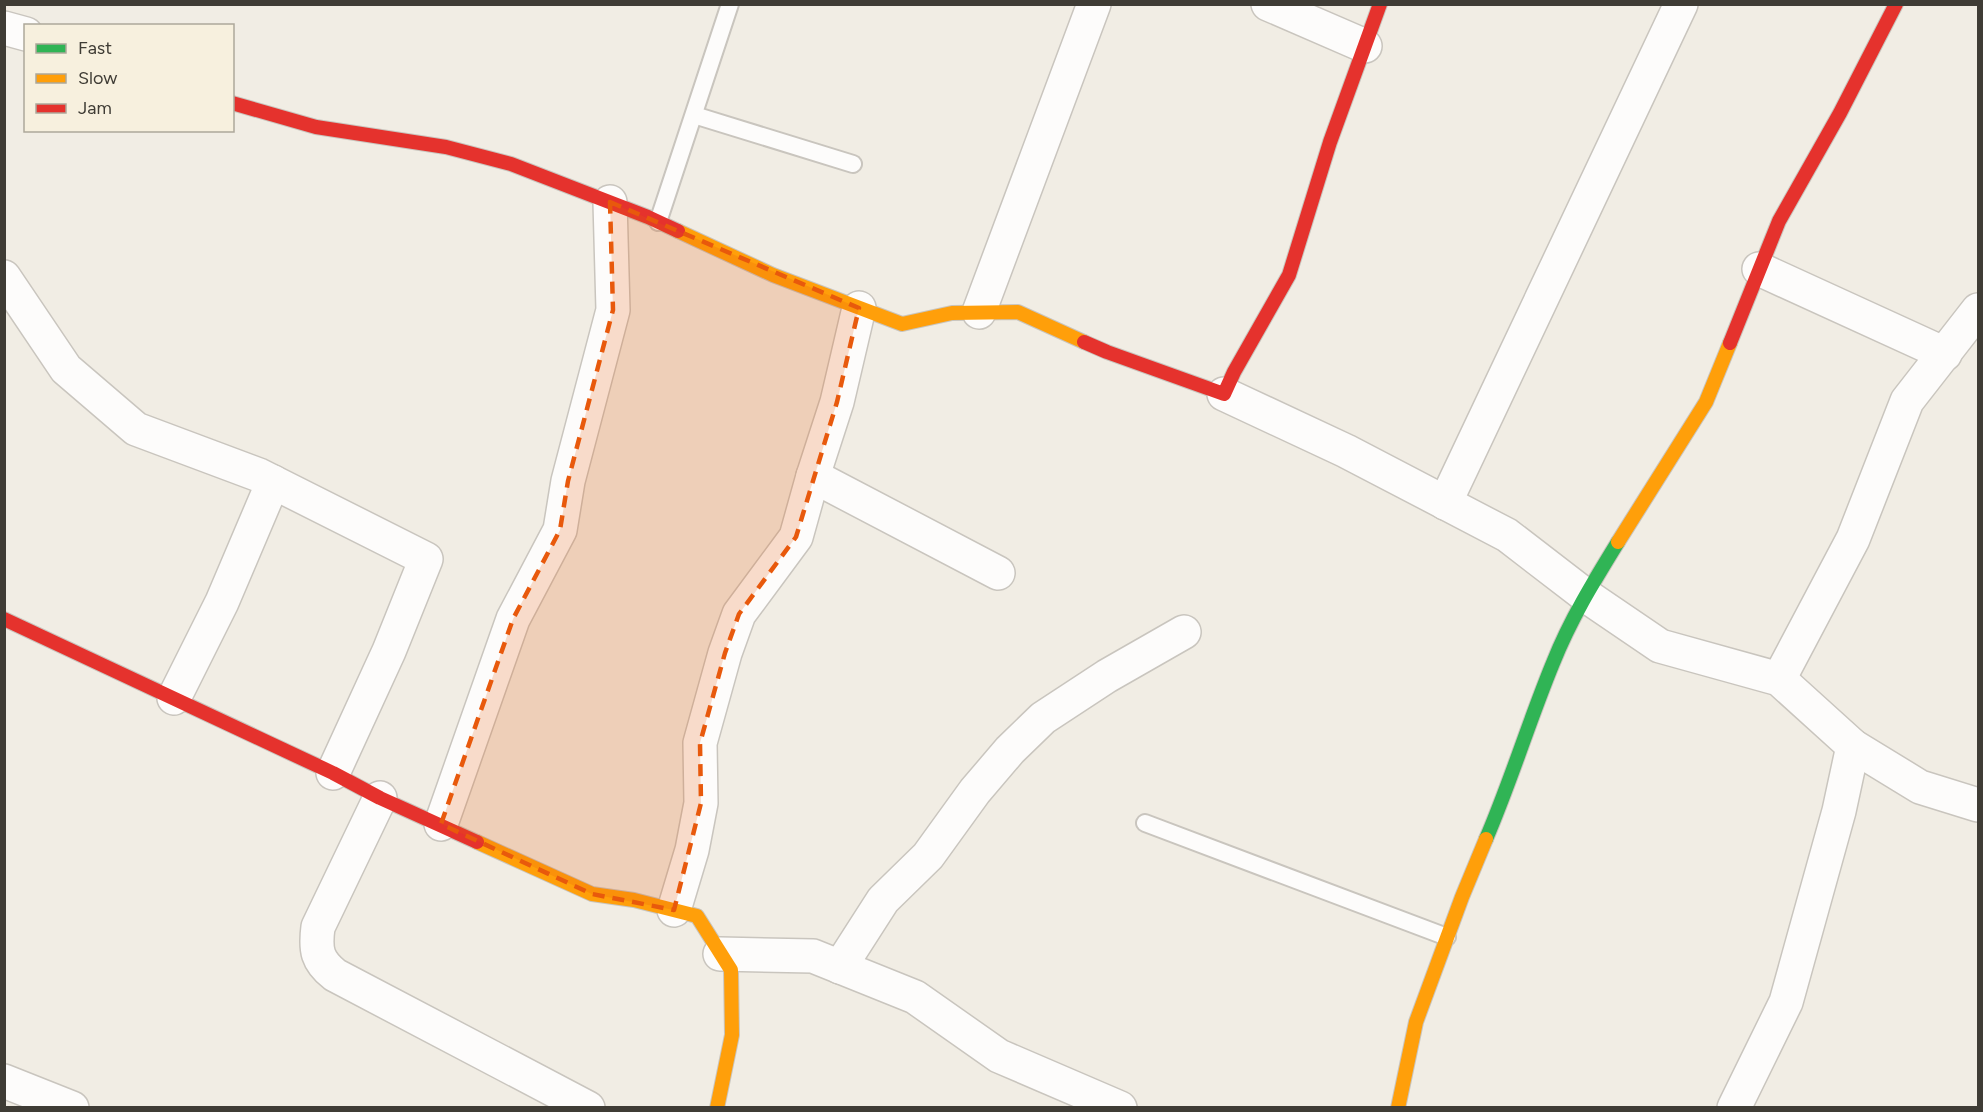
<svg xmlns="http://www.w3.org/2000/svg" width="1983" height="1112" viewBox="0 0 1983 1112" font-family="Figtree,sans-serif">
  <rect width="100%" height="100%" fill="#f1ede4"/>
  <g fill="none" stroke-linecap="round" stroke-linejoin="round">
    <g stroke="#c9c5be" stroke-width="20">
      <g id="lane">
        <path d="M 694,115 L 853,164"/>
        <path d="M 658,222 L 730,4"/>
        <path d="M 1145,823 L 1447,937"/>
      </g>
    </g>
    <g stroke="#c9c5be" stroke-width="36">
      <g id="street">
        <path d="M 1268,4 L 1365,46"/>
        <path d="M 4,28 L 26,34"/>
        <path d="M 1759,269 L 1945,354"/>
        <path d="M 4,277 L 66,369 L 136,429 L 259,475 L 426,559 L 389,651 L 333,773"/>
        <path d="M 979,312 L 1094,4"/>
        <path d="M 1224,394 L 1346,451 L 1507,535 L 1585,595 L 1660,646 L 1779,679 L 1853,746 L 1920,787 L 1978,805"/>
        <path d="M 813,476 L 998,573"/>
        <path d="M 1445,503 L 1681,4"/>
        <path d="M 1779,679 L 1853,539 L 1907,401 L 1978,310"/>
        <path d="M 174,698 L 222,602 L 273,482"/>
        <path d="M 380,798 L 318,927 C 315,950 317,961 335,975 L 588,1108"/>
        <path d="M 441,824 L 513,619 L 560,530 L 568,481 L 613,310 L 610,202"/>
        <path d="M 674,910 L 692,850 L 701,803 L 700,743 L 725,653 L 739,614 L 796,537 L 813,476 L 837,402 L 859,308"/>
        <path d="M 720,954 L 813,956 L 915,997 L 999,1056 L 1120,1108"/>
        <path d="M 840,967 L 883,900 L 928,856 L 975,791 L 1010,750 L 1043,718 L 1107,676 L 1184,632"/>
        <path d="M 4,1081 L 72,1108"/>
        <path d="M 1734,1108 L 1786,1002 L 1839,811 L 1853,746"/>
      </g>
    </g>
    <g stroke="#c9c5be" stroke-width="16">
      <path id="fast" d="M 1486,839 C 1511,781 1529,721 1553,663 C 1570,620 1594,581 1618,542"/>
    </g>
    <g stroke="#c9c5be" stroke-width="16">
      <g id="slow">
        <path d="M 678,231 L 773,275 L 902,324 L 952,313 L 1018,312 L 1084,342"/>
        <path d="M 1618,542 L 1706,402 L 1730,343"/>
        <path d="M 477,842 L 592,894 L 634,900 L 697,916 L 731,970 L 732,1035 L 717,1108"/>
        <path d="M 1398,1108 L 1416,1022 L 1462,897 L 1486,839"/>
      </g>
    </g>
    <g stroke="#c9c5be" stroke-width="16">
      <g id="jam">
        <path d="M 232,103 L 316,127 L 446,147 L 511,164 L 648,217 L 678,231"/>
        <path d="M 1084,342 L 1107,352 L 1224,394 L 1234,372 L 1289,275 L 1330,142 L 1380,4"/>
        <path d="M 1730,343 L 1779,221 L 1840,113 L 1896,4"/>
        <path d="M 4,619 L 333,773 L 380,798 L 477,842"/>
      </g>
    </g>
    <use href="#lane" stroke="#fdfcfb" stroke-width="16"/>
    <use href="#street" stroke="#fdfcfb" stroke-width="33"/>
    <use href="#fast" stroke="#30b455" stroke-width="14"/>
    <use href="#slow" stroke="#ff9f0a" stroke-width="14"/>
    <use href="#jam" stroke="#e5322d" stroke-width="14"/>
  </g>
  <path fill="#e8590c" fill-opacity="0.2" stroke="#e8590c" stroke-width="4.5" stroke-dasharray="12 8" stroke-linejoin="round" d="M 610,202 L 859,308 L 837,402 L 796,537 L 739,614 L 725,653 L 700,743 L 701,803 L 674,910 L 592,894 L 441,824 L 513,619 L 560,530 L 568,481 L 613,310 Z"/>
  <rect width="1983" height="1112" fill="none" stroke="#3f3c35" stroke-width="12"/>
  <rect x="24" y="24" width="210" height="108" fill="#f7f0de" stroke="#ada89a" stroke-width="1.5"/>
  <rect x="36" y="44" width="30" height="9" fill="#30b455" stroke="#ada89a" stroke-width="1.5"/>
  <text x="78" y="54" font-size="18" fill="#3f3c35">Fast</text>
  <rect x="36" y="74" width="30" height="9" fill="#ff9f0a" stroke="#ada89a" stroke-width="1.5"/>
  <text x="78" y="84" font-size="18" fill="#3f3c35">Slow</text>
  <rect x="36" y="104" width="30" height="9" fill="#e5322d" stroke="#ada89a" stroke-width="1.5"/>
  <text x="78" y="114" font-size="18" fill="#3f3c35">Jam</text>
</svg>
